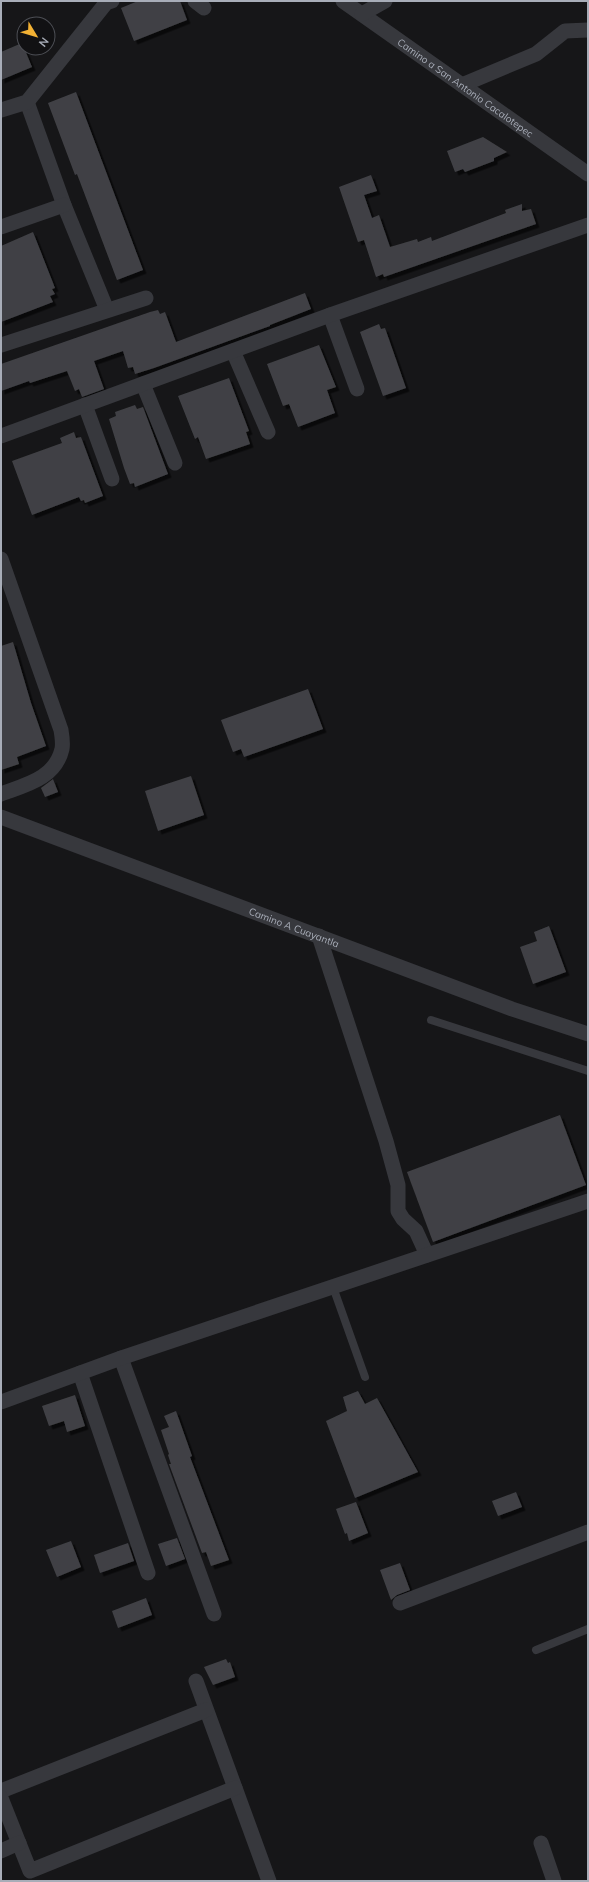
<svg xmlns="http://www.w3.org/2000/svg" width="589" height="1882" viewBox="0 0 589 1882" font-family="Mulish,sans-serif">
  <defs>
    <filter id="shadow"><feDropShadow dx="3.5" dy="3.5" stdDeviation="0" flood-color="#0009"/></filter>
  </defs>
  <rect width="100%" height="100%" fill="#161618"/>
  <g fill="#404145" filter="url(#shadow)">
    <path d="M 138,1 L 180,1 L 187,20 L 134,41 L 121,8 Z"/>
    <path d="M 22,43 L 32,67 L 1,80 L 1,52 Z"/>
    <path d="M 76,92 L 143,270 L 117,280 L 77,174 L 75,175 L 48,103 Z"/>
    <path d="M 483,137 L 507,152 L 494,158 L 494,161 L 465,172 L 463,169 L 455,172 L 447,151 Z"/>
    <path d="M 371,175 L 377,191 L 364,195 L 372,218 L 379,215 L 390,247 L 417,239 L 418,242 L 431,237 L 432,241 L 506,213 L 505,210 L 522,204 L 522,211 L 531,209 L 536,224 L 384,277 L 383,274 L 376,277 L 364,240 L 358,242 L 339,187 Z"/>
    <path d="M 33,232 L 55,288 L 52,289 L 55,294 L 50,296 L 53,302 L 1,322 L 1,246 Z"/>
    <path d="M 305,293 L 311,309 L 270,325 L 270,326 L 154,368 L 135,374 L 133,367 L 128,368 L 123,351 L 94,361 L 104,389 L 82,397 L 79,389 L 75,391 L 67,371 L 30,383 L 29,381 L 1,391 L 1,364 L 150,312 L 158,310 L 160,314 L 165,312 L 176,342 Z"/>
    <path d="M 379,324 L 381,329 L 385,328 L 406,388 L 383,396 L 360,332 Z"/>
    <path d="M 319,345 L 336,387 L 327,390 L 335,413 L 298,427 L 289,404 L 283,406 L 267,364 Z"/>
    <path d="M 229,378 L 249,431 L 246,432 L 250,444 L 206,459 L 198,437 L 195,439 L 178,396 Z"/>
    <path d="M 135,405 L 137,409 L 143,407 L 168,474 L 135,487 L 134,483 L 130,484 L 124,468 L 109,419 L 116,416 L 115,412 Z"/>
    <path d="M 74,432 L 76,438 L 81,437 L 103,496 L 85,503 L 84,500 L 81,501 L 79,497 L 32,515 L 12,461 L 62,443 L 60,438 Z"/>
    <path d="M 13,642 L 31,703 L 46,746 L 17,757 L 19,764 L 1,770 L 1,646 Z"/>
    <path d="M 308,689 L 323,729 L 244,757 L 241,749 L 233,752 L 221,720 Z"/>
    <path d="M 191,776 L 204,815 L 158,831 L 145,791 Z"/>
    <path d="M 53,779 L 58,792 L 45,797 L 41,788 Z"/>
    <path d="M 549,926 L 566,972 L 533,984 L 520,947 L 537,941 L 534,932 Z"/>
    <path d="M 560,1115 L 586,1185 L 433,1242 L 407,1172 Z"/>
    <path d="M 358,1391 L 365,1404 L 377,1398 L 418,1472 L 355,1498 L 326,1421 L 347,1411 L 343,1397 Z"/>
    <path d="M 75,1395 L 85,1426 L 67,1432 L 64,1421 L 49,1426 L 42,1406 Z"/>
    <path d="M 176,1411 L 192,1456 L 190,1457 L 229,1560 L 211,1566 L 206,1552 L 202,1553 L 169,1464 L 171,1464 L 168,1455 L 169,1454 L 161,1430 L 169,1427 L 164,1416 Z"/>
    <path d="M 516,1492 L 522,1507 L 498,1516 L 492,1501 Z"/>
    <path d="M 356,1502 L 368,1533 L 349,1541 L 347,1533 L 345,1534 L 336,1509 Z"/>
    <path d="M 177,1538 L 185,1559 L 166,1566 L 158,1544 Z"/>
    <path d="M 71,1541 L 81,1567 L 57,1577 L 46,1550 Z"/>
    <path d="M 128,1543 L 134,1561 L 100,1573 L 94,1555 Z"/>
    <path d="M 400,1563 L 410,1590 L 397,1595 L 391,1600 L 380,1570 Z"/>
    <path d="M 146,1598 L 152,1615 L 118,1628 L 112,1611 Z"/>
    <path d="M 226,1659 L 228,1663 L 230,1662 L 235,1677 L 213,1685 L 204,1667 Z"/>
  </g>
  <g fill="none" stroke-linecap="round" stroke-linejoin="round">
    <g stroke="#37383d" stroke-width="8">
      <path d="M 431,1020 L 588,1071"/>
      <path d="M 333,1287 L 365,1377"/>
      <path d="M 536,1650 L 588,1629"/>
    </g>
    <g stroke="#37383d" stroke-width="15">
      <path d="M 195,1 L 204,8"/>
      <path id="s1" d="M 343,1 L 588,174"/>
      <path d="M 362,14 L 385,1"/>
      <path d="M 462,85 L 536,54 L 565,31 L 588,30"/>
      <path d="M 27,102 L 64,205 L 107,310"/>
      <path d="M 1,110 L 27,102 L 106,3 L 112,1"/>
      <path d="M 1,227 L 64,205"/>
      <path d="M 330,315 L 357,389"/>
      <path d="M 1,345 L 146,298"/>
      <path d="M 233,351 L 268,432"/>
      <path d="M 143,384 L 175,463"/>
      <path d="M 85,405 L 112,479"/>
      <path d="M 1,436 L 330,315 L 588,225"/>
      <path d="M 1,559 L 61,730 C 62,736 63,744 62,749 C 55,779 25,785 1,794"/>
      <path id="s2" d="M 1,817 L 512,1009 L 588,1034"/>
      <path d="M 319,936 L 386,1141 L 398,1185 L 398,1211 L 403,1219 L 416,1231 L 427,1255"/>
      <path d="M 121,1358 L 214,1614"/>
      <path d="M 80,1373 L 148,1573"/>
      <path d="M 1,1402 L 121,1358 L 588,1201"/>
      <path d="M 400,1603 L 588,1532"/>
      <path d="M 196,1681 L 269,1881"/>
      <path d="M 1,1791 L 206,1710"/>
      <path d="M 1,1798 L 30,1871 L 235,1788"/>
      <path d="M 541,1843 L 554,1881"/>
      <path d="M 1,1851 L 19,1843"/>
    </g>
  </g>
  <g text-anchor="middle" stroke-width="4" stroke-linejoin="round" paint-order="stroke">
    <g font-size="10" fill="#a8adb8" stroke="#111113">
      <text dy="4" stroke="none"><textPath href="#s1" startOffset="150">Camino a San Antonio Cacalotepec</textPath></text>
      <text dy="4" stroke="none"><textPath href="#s2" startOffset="313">Camino A Cuayantla</textPath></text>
    </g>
  </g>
  <rect width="589" height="1882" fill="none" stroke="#a8adb8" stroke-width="4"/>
  <g transform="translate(36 36) rotate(128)"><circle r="19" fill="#111113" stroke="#4d4f55"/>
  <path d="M0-3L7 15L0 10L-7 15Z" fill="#f2b134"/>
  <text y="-6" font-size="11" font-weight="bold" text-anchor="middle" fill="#a8adb8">N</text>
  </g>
</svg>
